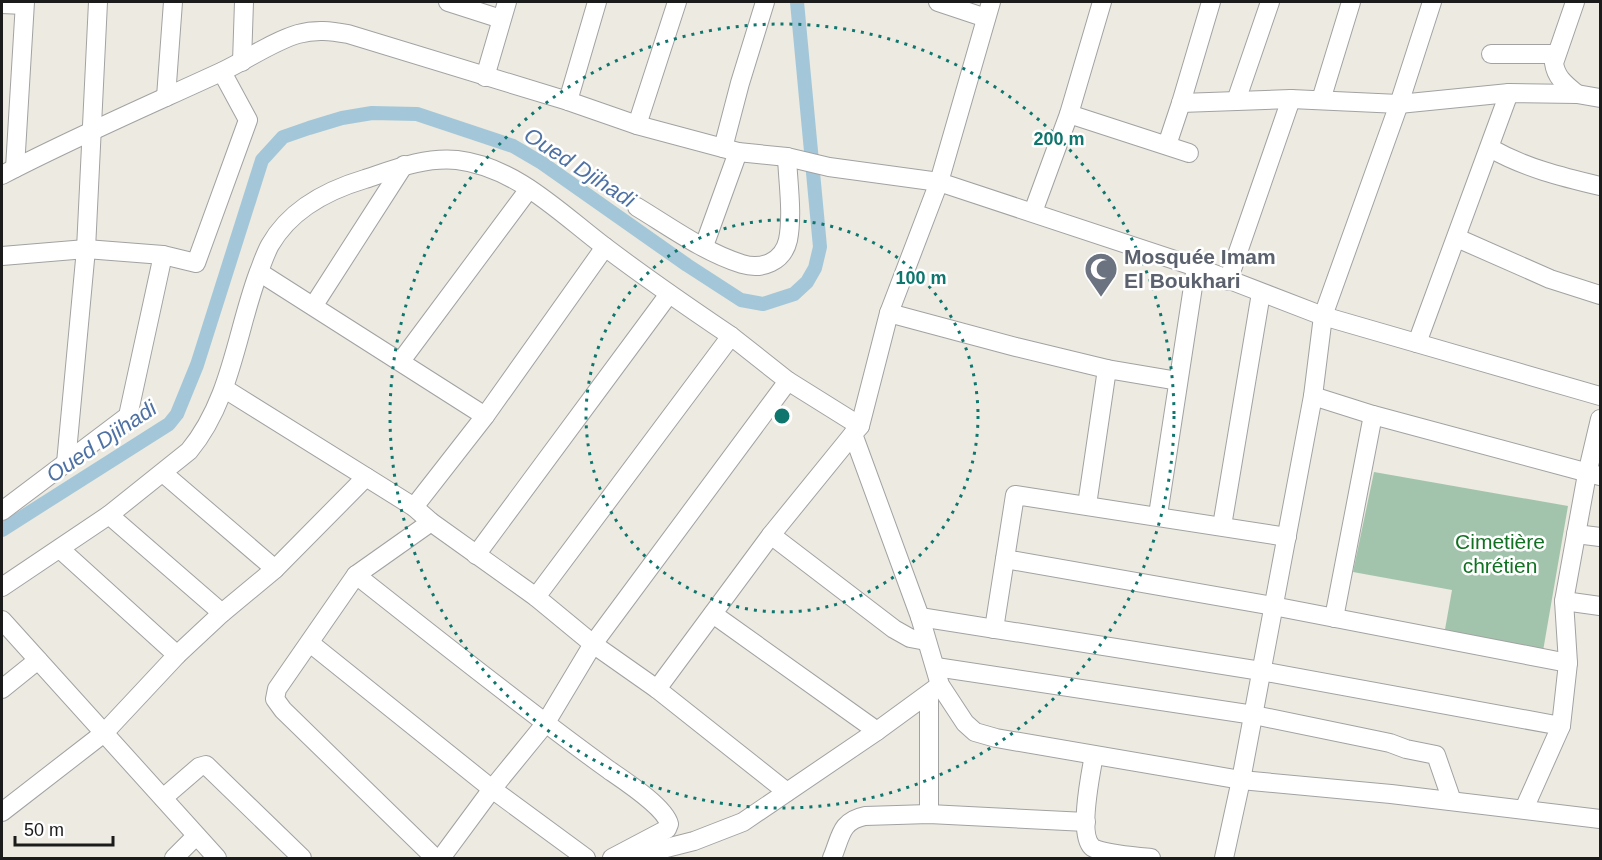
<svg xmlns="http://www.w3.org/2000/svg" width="1602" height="860" viewBox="0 0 1602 860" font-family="Arial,sans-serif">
  <rect width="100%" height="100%" fill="#eceae1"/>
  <path fill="#a3c4ac" d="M 1374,472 L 1568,506 L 1543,651 L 1444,635 L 1452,590 L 1353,572 Z"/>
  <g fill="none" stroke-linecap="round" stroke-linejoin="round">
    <path stroke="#a3c7d8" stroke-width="14" d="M 2,530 L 169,424 L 177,414 L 197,365 L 262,160 L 283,137 L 309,128 L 342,118 L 372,113 L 417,114 L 513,146 L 542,163 L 687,265 L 741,300 L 763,304 L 794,294 L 807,282 L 815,268 L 820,247 L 797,2"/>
    <g stroke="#a2a2a2" stroke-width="20">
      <g id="minor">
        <path d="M 448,2 L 501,19"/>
        <path d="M 938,2 L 986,18"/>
        <path d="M 991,2 L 939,182 L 889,313 L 860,426 L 853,434 L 920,617 L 940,685 L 965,723 L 975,732 L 996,738 L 1241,780 L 1391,794 L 1600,819"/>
        <path d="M 1575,2 L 1554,63 C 1556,78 1566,85 1577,94"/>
        <path d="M 2,4 L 24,5"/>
        <path d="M 1491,54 L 1556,54"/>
        <path d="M 242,62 L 244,2"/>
        <path d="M 485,77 L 507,2"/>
        <path d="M 166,97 L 173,2"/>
        <path d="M 1321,100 L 1351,2"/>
        <path d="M 568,101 L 597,2"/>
        <path d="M 1236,101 L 1270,2"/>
        <path d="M 1181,103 L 1291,99 L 1399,104 L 1509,93 L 1577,94 L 1600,98"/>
        <path d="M 1069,114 L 1189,153"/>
        <path d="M 637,125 L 677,2"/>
        <path d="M 1167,145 L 1181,103 L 1211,2"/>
        <path d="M 723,148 L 740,83 L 765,2"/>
        <path d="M 1490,148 C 1525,168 1562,177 1600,186"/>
        <path d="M 15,168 L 25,2"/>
        <path d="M 2,175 C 73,138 147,106 221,72 C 247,60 271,42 298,34 C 316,29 331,31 348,34 L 568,101 L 637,125 L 738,152 L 787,157 L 829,167 L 939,182 L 1196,267 L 1323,316 L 1600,396"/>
        <path d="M 637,207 C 670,227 704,252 742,264 C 762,270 783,262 788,240 C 793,214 788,183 787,157"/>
        <path d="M 1033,212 L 1069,114 L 1102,2"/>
        <path d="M 1457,238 L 1550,279 L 1600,295"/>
        <path d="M 704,246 L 738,152"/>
        <path d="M 163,255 L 196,263 L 248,120 L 222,72"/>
        <path d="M 2,256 L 86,249 L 163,255 L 128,416 L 2,511"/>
        <path d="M 259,272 L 485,416"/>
        <path d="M 1228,281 L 1291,99"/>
        <path d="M 314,305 L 404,165"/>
        <path d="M 889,313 L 1016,347 L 1107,369"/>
        <path d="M 1417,343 L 1509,93"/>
        <path d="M 401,361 L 529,189"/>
        <path d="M 225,389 L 414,507 L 431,522 L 536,597 L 593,644 L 657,689 L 787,792"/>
        <path d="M 1313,396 L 1373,415 L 1600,476"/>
        <path d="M 66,463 L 86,249 L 98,2"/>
        <path d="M 163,473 L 275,569"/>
        <path d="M 1087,505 L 1107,369 L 1178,381"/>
        <path d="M 414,507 L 485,416 L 605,247"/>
        <path d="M 109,515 L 222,613"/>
        <path d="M 1158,515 L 1196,267"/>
        <path d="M 431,522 L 356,575 L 277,689 L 275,699 L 283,710 L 435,858"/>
        <path d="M 1222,526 L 1261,293"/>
        <path d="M 1576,534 L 1600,537"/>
        <path d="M 771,535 L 894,629 L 910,638 L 926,641"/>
        <path d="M 60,549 L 177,655"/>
        <path d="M 476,555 L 669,294"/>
        <path d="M 1005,559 L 1273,606 L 1568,663"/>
        <path d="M 356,575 C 440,641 523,708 609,770 C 625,781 665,807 669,824 L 667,829 L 612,858"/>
        <path d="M 2,587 L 109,515 L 189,451 C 231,400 236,334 258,274 C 262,264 265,254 270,245 C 290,210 328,190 365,179 C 395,169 424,157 457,160 C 516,167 560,213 605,247 C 646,278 688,307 731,336"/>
        <path d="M 536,597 L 731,336 L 788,381 L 860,426"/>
        <path d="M 1564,601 L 1600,606"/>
        <path d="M 713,614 L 877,731"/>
        <path d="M 920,617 L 1261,671 L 1561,726"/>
        <path d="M 1334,618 L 1373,415"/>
        <path d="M 2,620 L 217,858"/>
        <path d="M 994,629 L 1015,495 L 1287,537"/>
        <path d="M 310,643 L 492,789 L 586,858"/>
        <path d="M 936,667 L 1254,715 L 1390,743 L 1406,749 L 1436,755 L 1452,801"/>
        <path d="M 2,689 L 38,660"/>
        <path d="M 657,689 L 771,535 L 853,434"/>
        <path d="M 1094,755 C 1091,772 1078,834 1092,847 C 1097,853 1141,857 1151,858"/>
        <path d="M 163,798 L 199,767 L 206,765 L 302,858"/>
        <path d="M 1524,809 L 1561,726 L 1568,663 L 1564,601 L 1587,474 L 1600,419"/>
        <path d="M 2,812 L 104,733 L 177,655 L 222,613 L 275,569 L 366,477"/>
        <path d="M 929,814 L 929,694"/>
        <path d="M 174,858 L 196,836"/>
        <path d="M 441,858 L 492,789 L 545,724 L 593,644 L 788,381"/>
        <path d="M 632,858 L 635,856 L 694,841 L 743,822 L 877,731 L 940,685"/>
        <path d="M 832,858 C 841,837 840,821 865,816 L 929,814 L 1086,822"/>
        <path d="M 1224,858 L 1241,780 L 1313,396 L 1323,316 L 1399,104 L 1432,2"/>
      </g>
    </g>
    <use href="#minor" stroke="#fff" stroke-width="18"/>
  </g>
  <g fill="none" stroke="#0f766e" stroke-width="3" stroke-dasharray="3 6">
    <circle cx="782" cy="416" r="196"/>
    <circle cx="782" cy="416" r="392"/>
  </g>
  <defs>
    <g id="mosque-pin" transform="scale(1.725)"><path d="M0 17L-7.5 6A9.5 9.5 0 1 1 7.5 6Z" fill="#6b7280" stroke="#fff"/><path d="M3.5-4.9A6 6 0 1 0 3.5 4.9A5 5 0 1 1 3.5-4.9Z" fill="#fff"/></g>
  </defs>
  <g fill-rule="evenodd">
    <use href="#mosque-pin" x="1101" y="269"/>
  </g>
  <g text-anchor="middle" stroke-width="5" stroke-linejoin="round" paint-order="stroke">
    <g font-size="21" font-weight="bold" fill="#5b616d" stroke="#fff" text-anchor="start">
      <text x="1124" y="264">Mosquée Imam<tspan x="1124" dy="24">El Boukhari</tspan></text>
    </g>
    <g font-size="21" fill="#117122" stroke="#fff">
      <text x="1500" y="549">Cimetière<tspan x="1500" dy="24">chrétien</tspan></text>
    </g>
    <g font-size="22" font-style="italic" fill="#4e71a4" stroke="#fff">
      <text transform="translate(580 167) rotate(33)" y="8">Oued Djihadi</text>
      <text transform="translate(101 441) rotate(-34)" y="8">Oued Djihadi</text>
    </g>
  </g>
  <circle cx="782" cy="416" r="9" fill="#0f766e" stroke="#fff" stroke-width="3"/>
  <g font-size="18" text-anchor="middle" font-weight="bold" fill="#0f766e" stroke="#fff" stroke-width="5" stroke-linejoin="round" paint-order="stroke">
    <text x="1059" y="145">200 m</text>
    <text x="921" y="284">100 m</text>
  </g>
  <rect width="1602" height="860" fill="none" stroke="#1b1b1b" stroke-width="6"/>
  <path d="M15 836v9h98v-9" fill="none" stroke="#1b1b1b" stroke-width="3"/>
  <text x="24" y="836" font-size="18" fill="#1b1b1b" stroke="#ffffff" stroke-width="4.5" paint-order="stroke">50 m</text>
</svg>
